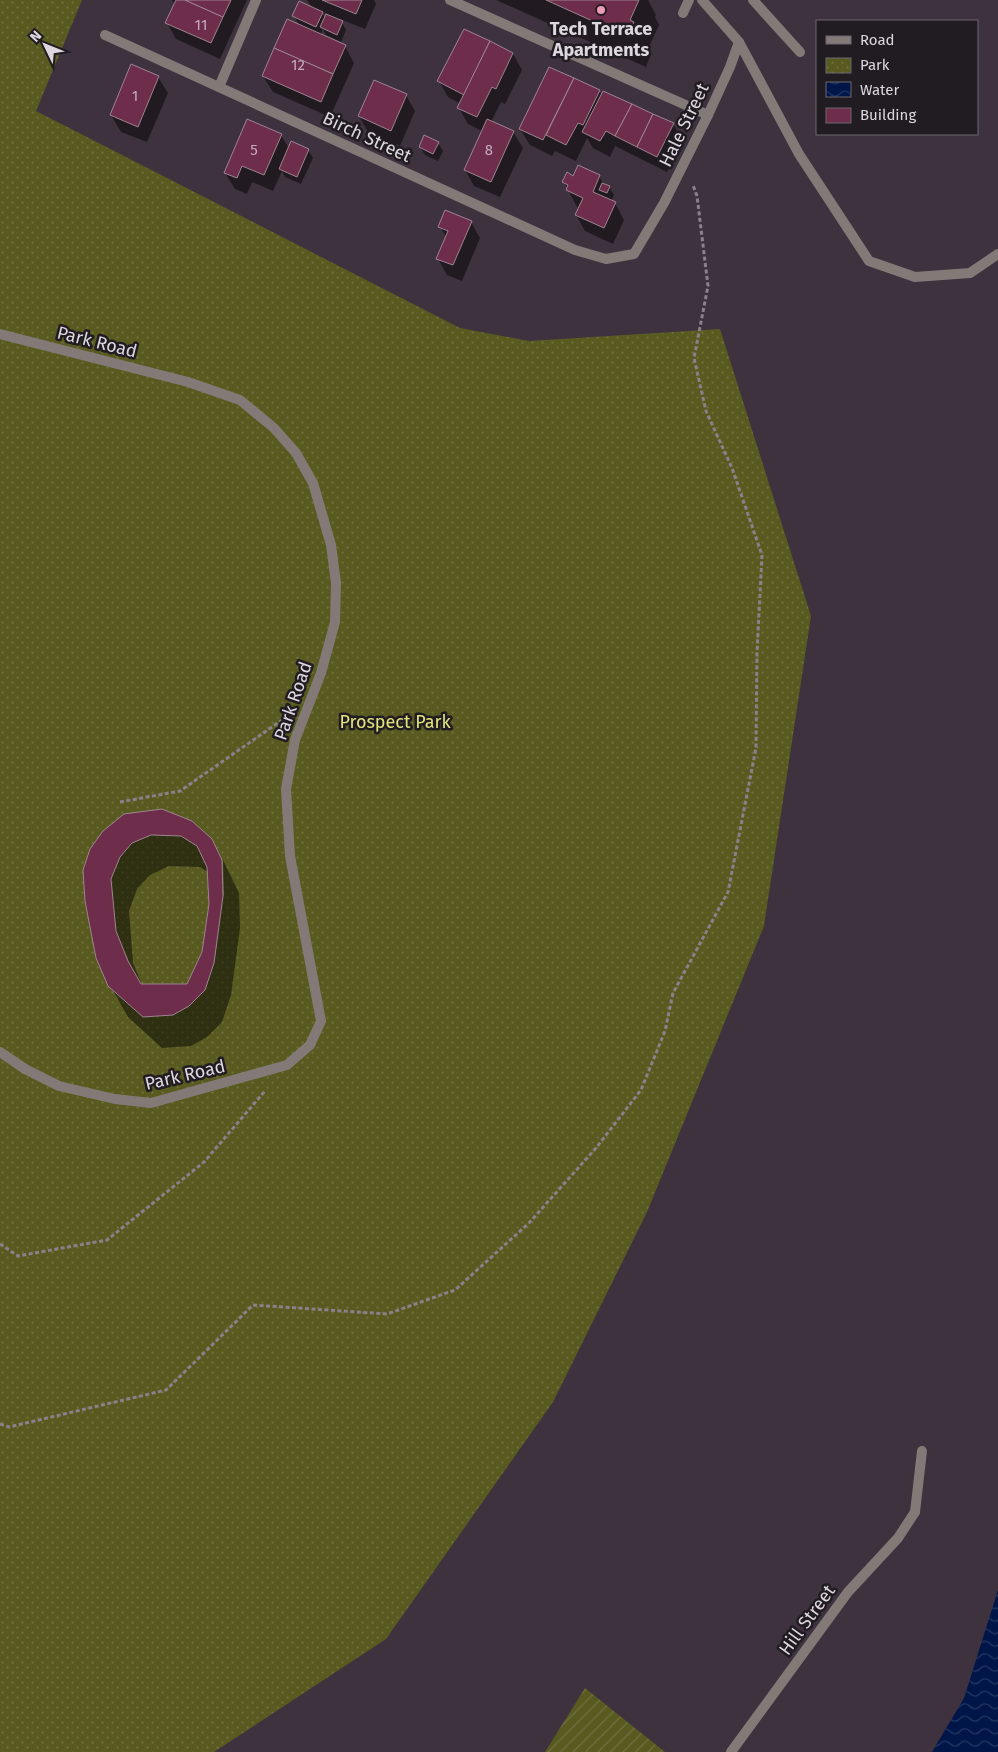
<svg xmlns="http://www.w3.org/2000/svg" width="998" height="1752" viewBox="0 0 998 1752" font-family="'Fira Sans',sans-serif">
  <defs>
    <pattern id="park-dots" width="8" height="8" patternUnits="userSpaceOnUse" patternTransform="scale(1.25)"><rect width="8" height="8" fill="#585a20"/><path d="M2 2h.1M6 6h.1" fill="none" stroke="#707140" stroke-width="1.8" stroke-linecap="round"/></pattern>
    <pattern id="garden-furrows" width="10" height="10" patternUnits="userSpaceOnUse" patternTransform="scale(1.25)"><rect width="10" height="10" fill="#585a20"/><path d="M-1 1l2-2M0 10L10 0M9 11l2-2" fill="none" stroke="#707140"/></pattern>
    <pattern id="water-waves" width="16" height="10" patternUnits="userSpaceOnUse" patternTransform="scale(1.25)"><rect width="16" height="10" fill="#001649"/><path d="M0 5q4-4 8 0t8 0" fill="none" stroke="#253763"/></pattern>
  </defs>
  <rect width="100%" height="100%" fill="#3e323f"/>
  <path fill="url(#park-dots)" d="M 0,0 L 82,0 L 36,111 L 460,328 L 529,341 L 720,329 L 811,616 L 764,926 L 647,1212 L 553,1402 L 386,1639 L 214,1752 L 0,1752 Z"/>
  <path fill="url(#garden-furrows)" d="M 585,1688 L 665,1752 L 545,1752 Z"/>
  <path fill="url(#water-waves)" d="M 998,1590 L 998,1752 L 932,1752 L 964,1698 Z"/>
  <g fill="#0007" fill-rule="evenodd">
    <path d="M 172,0 L 247,0 L 220,59 L 176,39 L 167,23 L 175,5 Z"/>
    <path d="M 307,0 L 374,0 L 376,4 L 365,29 L 340,19 L 346,30 L 341,42 L 326,35 L 323,29 L 320,35 L 345,46 L 354,63 L 330,117 L 273,92 L 263,76 L 300,26 L 294,16 L 312,8 ZM 321,11 L 328,14 L 325,19 Z"/>
    <path d="M 496,0 L 648,0 L 656,15 L 655,17 L 659,25 L 648,49 L 651,54 L 646,67 Z"/>
    <path d="M 513,54 L 522,70 L 505,104 L 501,102 L 491,122 L 513,132 L 523,148 L 500,197 L 474,186 L 465,170 L 482,131 L 468,124 L 459,108 L 461,104 L 448,97 L 439,81 Z"/>
    <path d="M 550,69 L 599,91 L 602,96 L 673,124 L 683,140 L 667,172 L 615,146 L 610,157 L 593,148 L 587,138 L 576,161 L 555,151 L 552,156 L 530,145 L 520,129 Z"/>
    <path d="M 158,77 L 168,93 L 147,142 L 121,132 L 111,115 Z"/>
    <path d="M 406,95 L 415,111 L 400,146 L 368,132 L 359,116 Z"/>
    <path d="M 281,135 L 289,149 L 308,150 L 313,158 L 301,184 L 285,177 L 282,171 L 273,191 L 252,182 L 247,194 L 235,189 L 225,173 Z"/>
    <path d="M 438,143 L 443,151 L 438,161 L 425,155 L 420,147 Z"/>
    <path d="M 599,176 L 604,185 L 609,187 L 614,195 L 611,201 L 615,203 L 624,220 L 613,244 L 585,231 L 576,215 L 579,208 L 577,207 L 564,182 L 574,177 Z"/>
    <path d="M 471,222 L 480,238 L 462,281 L 447,275 L 438,259 L 447,238 L 440,227 Z"/>
    <path d="M 125,815 L 211,840 L 221,857 L 221,894 L 224,896 L 223,860 L 239,893 L 240,928 L 231,995 L 222,1022 L 207,1037 L 191,1046 L 162,1048 L 128,1017 L 110,985 L 86,901 ZM 169,866 L 200,867 L 208,872 L 210,904 L 204,953 L 188,985 L 142,985 L 133,963 L 129,911 L 137,889 L 150,875 Z"/>
  </g>
  <g fill="#6f2d4c" stroke="#9b868e" fill-rule="evenodd">
    <path d="M 176,0 L 185,0 L 223,17 L 211,43 L 165,23 Z"/>
    <path d="M 185,0 L 231,0 L 223,17 Z"/>
    <path d="M 322,0 L 362,0 L 356,14 Z"/>
    <path d="M 546,0 L 639,0 L 630,20 L 634,22 L 628,37 Z"/>
    <path d="M 299,1 L 323,12 L 316,27 L 292,16 Z"/>
    <path d="M 326,14 L 343,21 L 337,35 L 320,27 Z"/>
    <path d="M 287,19 L 346,45 L 333,74 L 274,48 Z"/>
    <path d="M 464,29 L 490,41 L 464,95 L 437,81 Z"/>
    <path d="M 490,41 L 513,53 L 496,89 L 492,87 L 477,117 L 457,108 Z"/>
    <path d="M 274,48 L 333,74 L 321,102 L 262,76 Z"/>
    <path d="M 131,64 L 159,76 L 138,127 L 110,115 Z"/>
    <path d="M 549,67 L 574,78 L 543,140 L 519,129 Z"/>
    <path d="M 574,78 L 600,90 L 583,125 L 578,123 L 566,145 L 546,135 Z"/>
    <path d="M 374,80 L 407,94 L 391,131 L 358,116 Z"/>
    <path d="M 603,91 L 632,104 L 615,136 L 606,131 L 600,141 L 582,132 Z"/>
    <path d="M 632,104 L 653,114 L 637,147 L 615,136 Z"/>
    <path d="M 653,114 L 674,123 L 657,157 L 637,147 Z"/>
    <path d="M 247,119 L 282,134 L 264,175 L 242,166 L 237,178 L 224,173 Z"/>
    <path d="M 487,119 L 514,131 L 491,182 L 464,170 Z"/>
    <path d="M 424,135 L 439,142 L 433,154 L 419,147 Z"/>
    <path d="M 291,141 L 309,149 L 297,177 L 279,169 Z"/>
    <path d="M 578,165 L 600,175 L 593,192 L 616,202 L 604,228 L 575,215 L 583,198 L 566,190 L 568,185 L 562,182 L 567,172 L 573,176 Z"/>
    <path d="M 602,183 L 610,186 L 607,193 L 599,190 Z"/>
    <path d="M 445,210 L 472,221 L 453,265 L 436,259 L 448,231 L 438,227 Z"/>
    <path d="M 162,809 L 192,821 L 212,839 L 222,860 L 223,896 L 214,963 L 205,990 L 189,1006 L 173,1015 L 143,1017 L 108,986 L 96,958 L 85,901 L 83,870 L 90,849 L 103,831 L 124,814 ZM 151,835 L 181,836 L 197,846 L 207,867 L 209,904 L 202,952 L 187,984 L 141,984 L 128,961 L 116,931 L 111,879 L 120,857 L 132,843 Z"/>
  </g>
  <g fill="none" stroke-linecap="round" stroke-linejoin="round">
    <g stroke="#8b818c" stroke-width="3" stroke-dasharray="4 2.5" stroke-linecap="butt">
      <path d="M 120,802 L 180,791 L 282,720"/>
      <path d="M 0,1244 L 18,1256 L 107,1240 L 204,1162 L 265,1091"/>
      <path d="M 0,1424 L 9,1427 L 166,1390 L 253,1305 L 387,1314 L 455,1290 L 529,1223 L 596,1148 L 641,1090 L 665,1031 L 673,993 L 728,892 L 756,748 L 757,653 L 762,555 L 732,468 L 706,411 L 694,358 L 708,286 L 697,196 L 693,185"/>
    </g>
    <g stroke="#837a77" stroke-width="10">
      <path d="M 753,0 L 800,52"/>
      <path d="M 683,13 L 689,0"/>
      <path d="M 739,42 L 799,154 L 869,261 L 915,277 L 970,273 L 998,254"/>
      <path d="M 0,1052 L 25,1069"/>
      <path d="M 915,1512 L 922,1451"/>
    </g>
    <g stroke="#837a77" stroke-width="10">
      <path d="M 450,0 L 708,115"/>
      <path d="M 105,35 L 575,250 L 606,259 L 634,254 L 664,203 L 708,115 L 730,67 L 739,42 L 702,0"/>
      <path d="M 219,87 L 256,0"/>
      <path d="M 0,334 L 188,382 L 240,400 L 274,428 L 296,453 L 313,483 L 331,545 L 336,583 L 335,622 L 321,673 L 295,740 L 286,789 L 290,856 L 321,1021 L 310,1045 L 287,1065 L 151,1103 L 115,1099 L 59,1086 L 25,1069"/>
      <path d="M 731,1752 L 848,1592 L 898,1538 L 915,1512"/>
    </g>
  </g>
  <circle fill="#ef9ab8" stroke="#211c22" stroke-width="2" cx="601" cy="10" r="5"/>
  <g text-anchor="middle" stroke-width="5" stroke-linejoin="round" paint-order="stroke">
    <g font-size="15" fill="#c3acbb">
      <text x="201" y="30">11</text>
      <text x="298" y="70">12</text>
      <text x="135" y="101">1</text>
      <text x="254" y="155">5</text>
      <text x="489" y="155">8</text>
    </g>
    <g font-size="18" font-weight="bold" fill="#dfd7e0" stroke="#211c22">
      <text x="601" y="35">Tech Terrace<tspan x="601" dy="21">Apartments</tspan></text>
    </g>
    <g font-size="18" fill="#dfd7e0" stroke="#211c22">
      <text transform="translate(684 125) rotate(-64)" y="6">Hale Street</text>
      <text transform="translate(367 137) rotate(25)" y="6">Birch Street</text>
      <text transform="translate(97 342) rotate(14)" y="6">Park Road</text>
      <text transform="translate(293 701) rotate(-71)" y="6">Park Road</text>
      <text transform="translate(185 1075) rotate(-13)" y="6">Park Road</text>
      <text transform="translate(807 1620) rotate(-54)" y="6">Hill Street</text>
    </g>
    <g font-size="18" fill="#e0e47a" stroke="#211c22">
      <text x="395" y="728">Prospect Park</text>
    </g>
  </g>
  <rect x="816" y="20" width="162" height="115" fill="#211c22" stroke="#6d676e"/>
  <rect x="826" y="36" width="25" height="8" fill="#837a77" stroke="#6d676e"/>
  <text x="860" y="45" font-size="15" fill="#dfd7e0">Road</text>
  <rect x="826" y="58" width="25" height="15" fill="url(#park-dots)" stroke="#6d676e"/>
  <text x="860" y="70" font-size="15" fill="#dfd7e0">Park</text>
  <rect x="826" y="82" width="25" height="15" fill="url(#water-waves)" stroke="#6d676e"/>
  <text x="860" y="95" font-size="15" fill="#dfd7e0">Water</text>
  <rect x="826" y="108" width="25" height="15" fill="#6f2d4c" stroke="#6d676e"/>
  <text x="860" y="120" font-size="15" fill="#dfd7e0">Building</text>
  <g transform="translate(45 45) rotate(313)" stroke="#211c22" stroke-width="4" paint-order="stroke">
  <path d="M0-4L9 19L0 12L-9 19Z" fill="#dfd7e0"/>
  <text y="-8" font-size="14" font-weight="bold" text-anchor="middle" fill="#dfd7e0">N</text>
  </g>
</svg>
